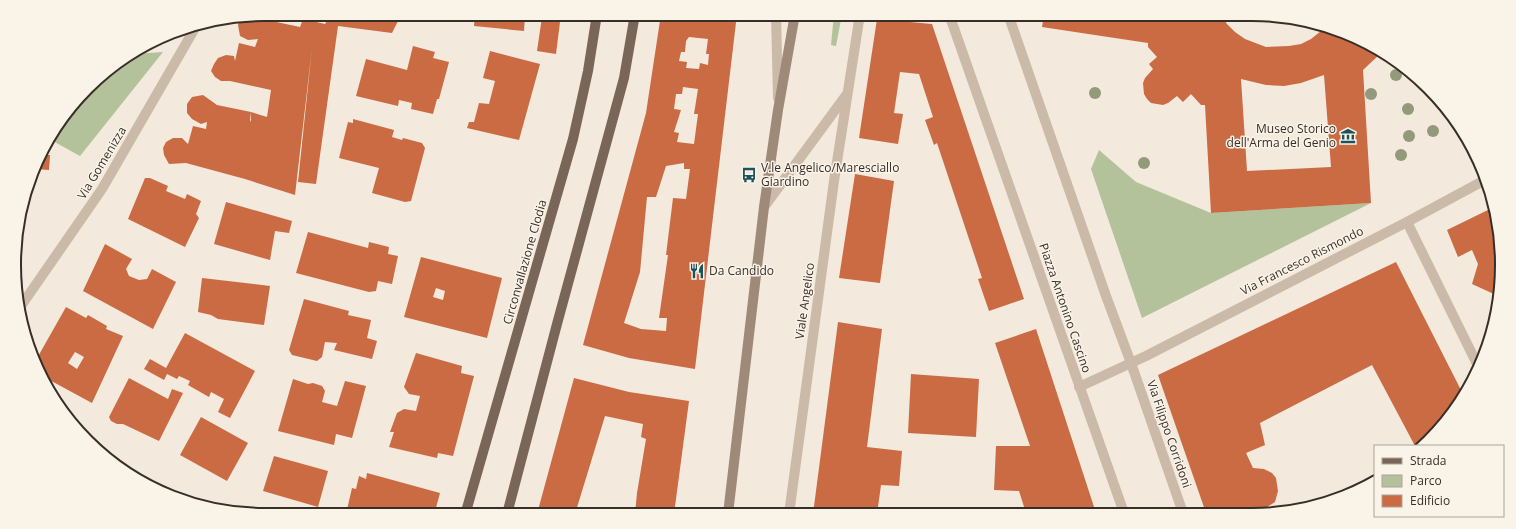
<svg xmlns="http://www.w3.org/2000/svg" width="1516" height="529" viewBox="0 0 1516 529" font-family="'Open Sans',sans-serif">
  <rect width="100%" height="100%" fill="#f3e9dc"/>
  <g fill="#b3c29b">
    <path d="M 834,14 L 842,14 L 836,46 L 831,45 Z"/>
    <path d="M 163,52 L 80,156 L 51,140 L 99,76 L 135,54 Z"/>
    <path d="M 1099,150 L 1136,182 L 1211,213 L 1371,203 L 1142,318 L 1091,169 Z"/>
  </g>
  <g fill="#ca6b43" fill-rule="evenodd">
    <path d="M 332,14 L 376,14 L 388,15 L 398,21 L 392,33 L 338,26 L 316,184 L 298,182 L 312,48 L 295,195 L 245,179 L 186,163 L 169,164 L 164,155 L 163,148 L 166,142 L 173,138 L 182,138 L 188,144 L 193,126 L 206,129 L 207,122 L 201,124 L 192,119 L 187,113 L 187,104 L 192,97 L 203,95 L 217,105 L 251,112 L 250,120 L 251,122 L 251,112 L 267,117 L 271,90 L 230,81 L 221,81 L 215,77 L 211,71 L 214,64 L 218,58 L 226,55 L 234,56 L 235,61 L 239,43 L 255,47 L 258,39 L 248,40 L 240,36 L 238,25 L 240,19 L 258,15 L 267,20 L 300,27 L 303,19 L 325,24 Z"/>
    <path d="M 412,14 L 440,14 L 440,17 L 412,15 Z"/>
    <path d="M 475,14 L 525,14 L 524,31 L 474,26 Z"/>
    <path d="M 548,14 L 561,14 L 556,54 L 537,51 L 542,17 L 548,18 Z"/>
    <path d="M 661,14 L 737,14 L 695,369 L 629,358 L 583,345 L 646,113 ZM 689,37 L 708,39 L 706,54 L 709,54 L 708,65 L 700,63 L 699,69 L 686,68 L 687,62 L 679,61 L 681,52 L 685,52 L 686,41 ZM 683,87 L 698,89 L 694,114 L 698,114 L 694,144 L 677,142 L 679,133 L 674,132 L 681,110 L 674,109 L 676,94 L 682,94 ZM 684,163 L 684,169 L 690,169 L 686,199 L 673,198 L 666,255 L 668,255 L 659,318 L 667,318 L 666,331 L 641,329 L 624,323 L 640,272 L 647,197 L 656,197 L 666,166 Z"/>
    <path d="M 1044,14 L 1220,14 L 1227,24 L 1235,32 L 1245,39 L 1266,47 L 1289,46 L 1301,44 L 1311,39 L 1326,27 L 1380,54 L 1363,70 L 1371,203 L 1211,213 L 1205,105 L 1201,105 L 1191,94 L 1183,102 L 1177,96 L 1168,103 L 1163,105 L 1151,103 L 1147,99 L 1144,94 L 1143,83 L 1145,78 L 1153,69 L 1149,64 L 1157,57 L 1148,47 L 1148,43 L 1042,27 ZM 1324,75 L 1331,167 L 1247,171 L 1241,79 L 1266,85 L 1284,86 L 1301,83 Z"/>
    <path d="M 877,19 L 932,24 L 1024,299 L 989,311 L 978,279 L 982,278 L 937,143 L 934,145 L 925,120 L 933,117 L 919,74 L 900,72 L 894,113 L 903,114 L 898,144 L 859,138 Z"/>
    <path d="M 413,46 L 435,52 L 433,58 L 449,62 L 439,99 L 437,99 L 433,114 L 411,109 L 412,103 L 399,100 L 398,106 L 356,96 L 366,59 L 407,70 Z"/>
    <path d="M 490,51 L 540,64 L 519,140 L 467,128 L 469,122 L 474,122 L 479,103 L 489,104 L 495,81 L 483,78 Z"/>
    <path d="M 353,119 L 394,130 L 392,137 L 402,140 L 403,138 L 422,143 L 425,148 L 411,201 L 405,202 L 372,193 L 379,168 L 339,158 L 348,122 L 353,123 Z"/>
    <path d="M 40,155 L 50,155 L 49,170 L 35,169 Z"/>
    <path d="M 855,174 L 894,181 L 880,283 L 839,278 Z"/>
    <path d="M 145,178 L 150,178 L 168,186 L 166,191 L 185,199 L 187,194 L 201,201 L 196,214 L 199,218 L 185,247 L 128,219 Z"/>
    <path d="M 226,202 L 292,221 L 289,233 L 275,231 L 270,260 L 214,244 Z"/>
    <path d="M 1492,208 L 1500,232 L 1496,295 L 1472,284 L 1478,264 L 1472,250 L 1458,257 L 1447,230 Z"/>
    <path d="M 308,232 L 368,248 L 369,242 L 389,247 L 388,254 L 398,256 L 392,284 L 378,281 L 376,291 L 369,292 L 296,273 Z"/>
    <path d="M 105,244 L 132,259 L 126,269 L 129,276 L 139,280 L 147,279 L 152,269 L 176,282 L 153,329 L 83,291 Z"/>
    <path d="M 421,257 L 502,278 L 487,338 L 404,317 ZM 436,288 L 445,291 L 443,300 L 433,297 Z"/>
    <path d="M 1396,262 L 1464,396 L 1422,446 L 1415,446 L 1372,365 L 1260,423 L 1265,445 L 1246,453 L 1253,468 L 1264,469 L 1272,473 L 1276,478 L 1278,491 L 1275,502 L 1264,509 L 1265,513 L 1206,513 L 1158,375 Z"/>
    <path d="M 202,278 L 270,286 L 264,325 L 218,319 L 211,315 L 198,312 Z"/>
    <path d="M 304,299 L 349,311 L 348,315 L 371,320 L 367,338 L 377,341 L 372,359 L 334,350 L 337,343 L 325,342 L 322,357 L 317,361 L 292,355 L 289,350 Z"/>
    <path d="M 66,307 L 86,318 L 88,315 L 107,326 L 106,329 L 123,336 L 92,403 L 44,377 L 36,360 ZM 75,352 L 84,357 L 77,369 L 68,363 Z"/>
    <path d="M 838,322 L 882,329 L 867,447 L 902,451 L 899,486 L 881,485 L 877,514 L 813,514 Z"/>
    <path d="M 1036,329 L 1096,513 L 1026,513 L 1019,491 L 994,490 L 996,446 L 1030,446 L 995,343 Z"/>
    <path d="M 185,333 L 255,371 L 230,418 L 218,412 L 224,399 L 211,392 L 209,397 L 188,385 L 190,381 L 179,376 L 177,379 L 167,374 L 164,380 L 144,369 L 150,359 L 166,368 Z"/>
    <path d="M 416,353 L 462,366 L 461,373 L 474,376 L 453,456 L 438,453 L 437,458 L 389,447 L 394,432 L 390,432 L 397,413 L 404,409 L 416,411 L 420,396 L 409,394 L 404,387 Z"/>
    <path d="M 911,374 L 979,379 L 976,437 L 908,433 Z"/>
    <path d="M 129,378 L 168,399 L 172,389 L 183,393 L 159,441 L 123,424 L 117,424 L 111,421 L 109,417 Z"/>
    <path d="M 574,378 L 629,392 L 689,401 L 674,514 L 635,514 L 637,493 L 646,439 L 641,437 L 643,424 L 605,416 L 575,514 L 537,514 Z"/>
    <path d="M 293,379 L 308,384 L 313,383 L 322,386 L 325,391 L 322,402 L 337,406 L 345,381 L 366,386 L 352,438 L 336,434 L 334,445 L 278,431 Z"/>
    <path d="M 201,417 L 248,443 L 227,481 L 180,455 Z"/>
    <path d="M 274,456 L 328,471 L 318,507 L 263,491 Z"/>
    <path d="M 367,473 L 440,493 L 434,515 L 349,515 L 346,514 L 352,488 L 356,489 L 359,476 L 366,479 Z"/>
  </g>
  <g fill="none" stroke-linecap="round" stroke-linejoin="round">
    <g stroke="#cbbaa7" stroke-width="10">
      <path d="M 776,14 L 778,98"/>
      <path d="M 949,14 L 1124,513"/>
      <path d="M 1008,14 L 1106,296 L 1131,363 L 1183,513"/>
      <path d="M 764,207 L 847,94"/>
      <path d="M 1407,222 L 1478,366"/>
      <path d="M 21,306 L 102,189 L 195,28"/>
      <path d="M 1079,387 L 1146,356 L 1407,222 L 1483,181"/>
      <path d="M 789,514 L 834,181 L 860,14"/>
    </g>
    <path stroke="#9f8978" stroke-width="10" d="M 728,514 L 764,207 L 778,110 L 795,14"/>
    <g stroke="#7a6659" stroke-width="10">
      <path d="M 507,514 L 557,324 L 624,78 L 635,14"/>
      <path d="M 465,515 L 573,139 L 588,71 L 597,14"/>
    </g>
  </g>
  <g fill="#93997b">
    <circle cx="1396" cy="75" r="6"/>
    <circle cx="1095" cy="93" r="6"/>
    <circle cx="1371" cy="94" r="6"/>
    <circle cx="1408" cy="109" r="6"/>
    <circle cx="1433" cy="131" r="6"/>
    <circle cx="1409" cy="136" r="6"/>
    <circle cx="1401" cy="155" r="6"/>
    <circle cx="1144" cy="163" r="6"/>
  </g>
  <defs>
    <g id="museum-bare" transform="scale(1.2)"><path d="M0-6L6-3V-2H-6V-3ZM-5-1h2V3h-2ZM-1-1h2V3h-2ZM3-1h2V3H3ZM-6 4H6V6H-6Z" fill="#1c535b" stroke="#faf3e8" stroke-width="2.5" paint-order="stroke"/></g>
    <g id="bus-bare" transform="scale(1.2)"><path d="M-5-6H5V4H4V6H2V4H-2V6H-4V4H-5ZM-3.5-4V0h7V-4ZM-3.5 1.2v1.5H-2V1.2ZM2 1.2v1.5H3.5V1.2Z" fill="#1c535b" stroke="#faf3e8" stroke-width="2.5" paint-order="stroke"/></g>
    <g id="restaurant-bare" transform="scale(1.2)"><path d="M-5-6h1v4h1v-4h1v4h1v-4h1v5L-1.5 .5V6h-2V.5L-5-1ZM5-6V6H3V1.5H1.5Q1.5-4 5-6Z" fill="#1c535b" stroke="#faf3e8" stroke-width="2.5" paint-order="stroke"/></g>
  </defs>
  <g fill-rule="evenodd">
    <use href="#museum-bare" x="1348" y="136"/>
    <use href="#bus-bare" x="749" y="175"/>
    <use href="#restaurant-bare" x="697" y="271"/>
  </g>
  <g text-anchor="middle" stroke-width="3" stroke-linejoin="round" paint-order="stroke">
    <g font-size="12" fill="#382e28" stroke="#faf3e8" text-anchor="start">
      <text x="1336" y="133" text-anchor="end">Museo Storico<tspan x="1336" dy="14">dell'Arma del Genio</tspan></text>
      <text x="761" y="172">V.le Angelico/Maresciallo<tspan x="761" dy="14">Giardino</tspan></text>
      <text x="709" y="275">Da Candido</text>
    </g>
    <g font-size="12" fill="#382e28" stroke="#faf3e8">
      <text transform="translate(102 163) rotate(-59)" y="4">Via Gomenizza</text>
      <text transform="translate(1302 261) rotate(-27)" y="4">Via Francesco Rismondo</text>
      <text transform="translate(525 262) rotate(-74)" y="4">Circonvallazione Clodia</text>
      <text transform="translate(805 301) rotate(-82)" y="4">Viale Angelico</text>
      <text transform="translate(1065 308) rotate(71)" y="4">Piazza Antonino Cascino</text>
      <text transform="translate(1169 434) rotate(71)" y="4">Via Filippo Corridoni</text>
    </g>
  </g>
  <path d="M0 0H1516V529H0ZM264 21H1252A243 243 0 0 1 1495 264V265A243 243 0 0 1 1252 508H264A243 243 0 0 1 21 265V264A243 243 0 0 1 264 21Z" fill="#faf3e8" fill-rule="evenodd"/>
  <path fill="none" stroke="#382e28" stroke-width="2" d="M264 21H1252A243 243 0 0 1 1495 264V265A243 243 0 0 1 1252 508H264A243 243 0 0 1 21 265V264A243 243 0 0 1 264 21Z"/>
  <rect x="1374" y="445" width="130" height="72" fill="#faf3e8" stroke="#aca49b"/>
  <rect x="1382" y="458" width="20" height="6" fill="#7a6659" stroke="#aca49b"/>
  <text x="1410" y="465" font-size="12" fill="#382e28">Strada</text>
  <rect x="1382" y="475" width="20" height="12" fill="#b3c29b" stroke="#aca49b"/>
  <text x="1410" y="485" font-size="12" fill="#382e28">Parco</text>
  <rect x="1382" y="495" width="20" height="12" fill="#ca6b43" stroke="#aca49b"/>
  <text x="1410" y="505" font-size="12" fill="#382e28">Edificio</text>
</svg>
